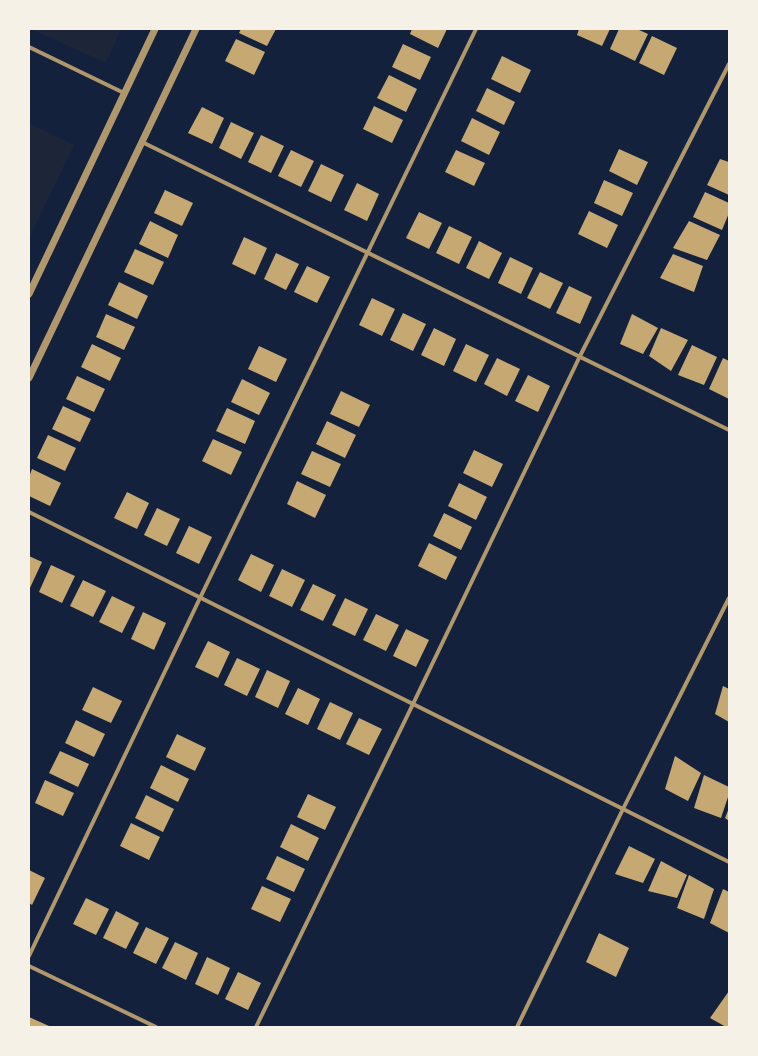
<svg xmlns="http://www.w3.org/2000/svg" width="758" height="1056" viewBox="0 0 758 1056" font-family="'Alegreya Sans',sans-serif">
  <rect width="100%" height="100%" fill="#14213d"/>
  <g fill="#1d2539">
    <path d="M 31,29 L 121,29 L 106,63 Z"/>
    <path d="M 29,123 L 74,145 L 29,238 Z"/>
  </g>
  <g fill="#c6a872">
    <path d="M 241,29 L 276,29 L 267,46 L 239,33 Z"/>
    <path d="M 412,29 L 447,29 L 438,48 L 410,34 Z"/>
    <path d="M 579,29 L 610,29 L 602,46 L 577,35 Z"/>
    <path d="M 619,29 L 637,29 L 648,34 L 635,61 L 610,49 Z"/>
    <path d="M 652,36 L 677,48 L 664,75 L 639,63 Z"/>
    <path d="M 236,39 L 265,52 L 254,75 L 225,61 Z"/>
    <path d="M 403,44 L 431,57 L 420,80 L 392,67 Z"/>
    <path d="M 502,56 L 531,70 L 520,93 L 491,79 Z"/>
    <path d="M 389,75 L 417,89 L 406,112 L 377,98 Z"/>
    <path d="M 487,88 L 515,102 L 504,125 L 476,111 Z"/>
    <path d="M 374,106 L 403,120 L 392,143 L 363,129 Z"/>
    <path d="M 202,107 L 224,118 L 212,144 L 188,133 Z"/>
    <path d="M 472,118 L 500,132 L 489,155 L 461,141 Z"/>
    <path d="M 231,122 L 254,133 L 241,159 L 219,148 Z"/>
    <path d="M 261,135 L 284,146 L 271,173 L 248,162 Z"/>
    <path d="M 619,149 L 648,162 L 637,185 L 609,171 Z"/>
    <path d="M 291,150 L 314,161 L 301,187 L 278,176 Z"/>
    <path d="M 456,150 L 485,163 L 474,186 L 445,172 Z"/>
    <path d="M 720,159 L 729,162 L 729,195 L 707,185 Z"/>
    <path d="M 321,164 L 344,175 L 331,202 L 308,191 Z"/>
    <path d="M 604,180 L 633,193 L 622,216 L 594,203 Z"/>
    <path d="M 357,183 L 379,194 L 367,221 L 344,210 Z"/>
    <path d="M 165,190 L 193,203 L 182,226 L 154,213 Z"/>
    <path d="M 705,192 L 729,203 L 729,213 L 722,230 L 693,217 Z"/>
    <path d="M 589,211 L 618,225 L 607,248 L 578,234 Z"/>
    <path d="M 419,212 L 442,223 L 429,249 L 406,238 Z"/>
    <path d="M 150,221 L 178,235 L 168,258 L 139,244 Z"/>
    <path d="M 689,221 L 720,235 L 707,260 L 673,248 Z"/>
    <path d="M 449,226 L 472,237 L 459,264 L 436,253 Z"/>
    <path d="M 244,237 L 267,248 L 255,275 L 232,264 Z"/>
    <path d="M 479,241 L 502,253 L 489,279 L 466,268 Z"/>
    <path d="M 135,249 L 164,262 L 153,285 L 124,272 Z"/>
    <path d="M 276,253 L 299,264 L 286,290 L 264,279 Z"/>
    <path d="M 673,254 L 703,266 L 694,292 L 660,278 Z"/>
    <path d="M 510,257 L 533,268 L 521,294 L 498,283 Z"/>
    <path d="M 307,266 L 330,277 L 317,303 L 294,292 Z"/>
    <path d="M 540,272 L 563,283 L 550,309 L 527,298 Z"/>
    <path d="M 119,282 L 148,296 L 137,319 L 108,305 Z"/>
    <path d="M 569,286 L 592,297 L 580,324 L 556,313 Z"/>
    <path d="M 372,298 L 395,309 L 382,336 L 359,325 Z"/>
    <path d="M 403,313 L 426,324 L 413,351 L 390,340 Z"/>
    <path d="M 106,314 L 135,327 L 124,350 L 96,337 Z"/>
    <path d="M 632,314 L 658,328 L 643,354 L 620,344 Z"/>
    <path d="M 434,328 L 456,339 L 444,366 L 421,355 Z"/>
    <path d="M 661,328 L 688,340 L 671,371 L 649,356 Z"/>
    <path d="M 92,344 L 121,358 L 110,381 L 81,367 Z"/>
    <path d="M 466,344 L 489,355 L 476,382 L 453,371 Z"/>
    <path d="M 692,345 L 717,357 L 704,385 L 678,375 Z"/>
    <path d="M 259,346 L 287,359 L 276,382 L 248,369 Z"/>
    <path d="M 497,358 L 520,369 L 507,396 L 484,384 Z"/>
    <path d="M 723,358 L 729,361 L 729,399 L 709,389 Z"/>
    <path d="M 528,375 L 550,386 L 538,412 L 515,401 Z"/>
    <path d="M 77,376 L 105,389 L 94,412 L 66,399 Z"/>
    <path d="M 242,379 L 270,393 L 259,415 L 231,402 Z"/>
    <path d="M 341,391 L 370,405 L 359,427 L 330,414 Z"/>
    <path d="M 63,406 L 91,419 L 80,442 L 52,429 Z"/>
    <path d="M 227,408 L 255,421 L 245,444 L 216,431 Z"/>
    <path d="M 327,421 L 356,435 L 345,458 L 316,444 Z"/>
    <path d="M 48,435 L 76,448 L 65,471 L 37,458 Z"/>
    <path d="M 213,439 L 242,452 L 231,475 L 202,461 Z"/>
    <path d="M 474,450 L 503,464 L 492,487 L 463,473 Z"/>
    <path d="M 312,451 L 341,464 L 330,487 L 301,474 Z"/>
    <path d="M 32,469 L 61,483 L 50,506 L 29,496 L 29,477 Z"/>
    <path d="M 297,481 L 326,495 L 315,518 L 287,504 Z"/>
    <path d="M 459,483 L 487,497 L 476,520 L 448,506 Z"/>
    <path d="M 127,492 L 149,503 L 137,529 L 114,518 Z"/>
    <path d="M 157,508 L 180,519 L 167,546 L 144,535 Z"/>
    <path d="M 444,513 L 472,527 L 461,550 L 433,536 Z"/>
    <path d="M 189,526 L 212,537 L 199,564 L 176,553 Z"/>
    <path d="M 429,543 L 457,557 L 446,580 L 418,566 Z"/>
    <path d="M 251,554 L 274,565 L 261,592 L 238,580 Z"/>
    <path d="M 29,556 L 42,562 L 29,590 Z"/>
    <path d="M 51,565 L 75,576 L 62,603 L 39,592 Z"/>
    <path d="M 282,569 L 305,580 L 292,607 L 269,596 Z"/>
    <path d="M 83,580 L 106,591 L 93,617 L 70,606 Z"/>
    <path d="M 313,584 L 336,595 L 323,621 L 300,610 Z"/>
    <path d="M 112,596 L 135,607 L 122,633 L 99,622 Z"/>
    <path d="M 345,598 L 368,609 L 355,636 L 332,625 Z"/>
    <path d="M 143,612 L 166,623 L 154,650 L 131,639 Z"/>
    <path d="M 376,614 L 399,625 L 386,651 L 363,640 Z"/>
    <path d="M 406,629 L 429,640 L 416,667 L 393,656 Z"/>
    <path d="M 208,641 L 230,652 L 218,678 L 195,667 Z"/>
    <path d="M 237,658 L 260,669 L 247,696 L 224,685 Z"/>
    <path d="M 267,670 L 290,681 L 278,708 L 255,697 Z"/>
    <path d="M 723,686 L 729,689 L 729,722 L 715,714 Z"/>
    <path d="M 93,687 L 122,701 L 111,723 L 82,710 Z"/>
    <path d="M 298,688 L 320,699 L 308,725 L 285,714 Z"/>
    <path d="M 330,702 L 353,713 L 340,740 L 317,729 Z"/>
    <path d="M 359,718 L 382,729 L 369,755 L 346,744 Z"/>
    <path d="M 76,720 L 105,734 L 94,757 L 65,743 Z"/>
    <path d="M 177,734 L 206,748 L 195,771 L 166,757 Z"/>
    <path d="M 60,751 L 89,764 L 78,787 L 49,773 Z"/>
    <path d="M 675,756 L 701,773 L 688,801 L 665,789 Z"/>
    <path d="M 161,765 L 189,779 L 178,802 L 150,788 Z"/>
    <path d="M 704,775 L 729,787 L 729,794 L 721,818 L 694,808 Z"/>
    <path d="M 45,780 L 74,793 L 63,816 L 35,803 Z"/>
    <path d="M 308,794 L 336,807 L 325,830 L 297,817 Z"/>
    <path d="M 146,795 L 174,809 L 163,832 L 135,818 Z"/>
    <path d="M 729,808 L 729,821 L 725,818 Z"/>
    <path d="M 131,823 L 160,837 L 149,860 L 120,846 Z"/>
    <path d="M 291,824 L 319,838 L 308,861 L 280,847 Z"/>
    <path d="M 629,846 L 655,859 L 643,883 L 615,874 Z"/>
    <path d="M 277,856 L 305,869 L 294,892 L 266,879 Z"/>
    <path d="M 661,861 L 687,875 L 677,898 L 648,891 Z"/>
    <path d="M 29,870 L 45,878 L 32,905 L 29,903 Z"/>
    <path d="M 689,875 L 714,889 L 704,919 L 677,908 Z"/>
    <path d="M 262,886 L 291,899 L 280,922 L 251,909 Z"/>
    <path d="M 723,889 L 729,892 L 729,933 L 710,923 Z"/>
    <path d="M 86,898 L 109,909 L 96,935 L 73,924 Z"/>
    <path d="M 116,911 L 139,923 L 126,949 L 103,938 Z"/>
    <path d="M 146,927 L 169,938 L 156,964 L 133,953 Z"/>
    <path d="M 599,933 L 629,948 L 616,977 L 586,962 Z"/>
    <path d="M 175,942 L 198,953 L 186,980 L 162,968 Z"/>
    <path d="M 207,957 L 230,968 L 218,995 L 195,984 Z"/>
    <path d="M 238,972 L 261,983 L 248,1010 L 225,999 Z"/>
    <path d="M 729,991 L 729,1027 L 726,1027 L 710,1018 Z"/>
    <path d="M 29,1017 L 49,1026 L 49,1027 L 29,1027 Z"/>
  </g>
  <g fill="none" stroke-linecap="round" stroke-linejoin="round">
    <g stroke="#b1986c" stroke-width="4">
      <path d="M 29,47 L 124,93"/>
      <path d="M 142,142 L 729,430"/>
      <path d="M 29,512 L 729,862"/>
      <path d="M 29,956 L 200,598 L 476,29"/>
      <path d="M 29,966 L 156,1027"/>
      <path d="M 256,1027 L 413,704 L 580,356 L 729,64"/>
      <path d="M 517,1027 L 623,809 L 729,598"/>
    </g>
    <g stroke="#b1986c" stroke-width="7">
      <path d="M 29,294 L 155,29"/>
      <path d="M 29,378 L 196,29"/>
    </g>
  </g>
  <rect width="758" height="1056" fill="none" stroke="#f6f1e7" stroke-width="60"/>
</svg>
